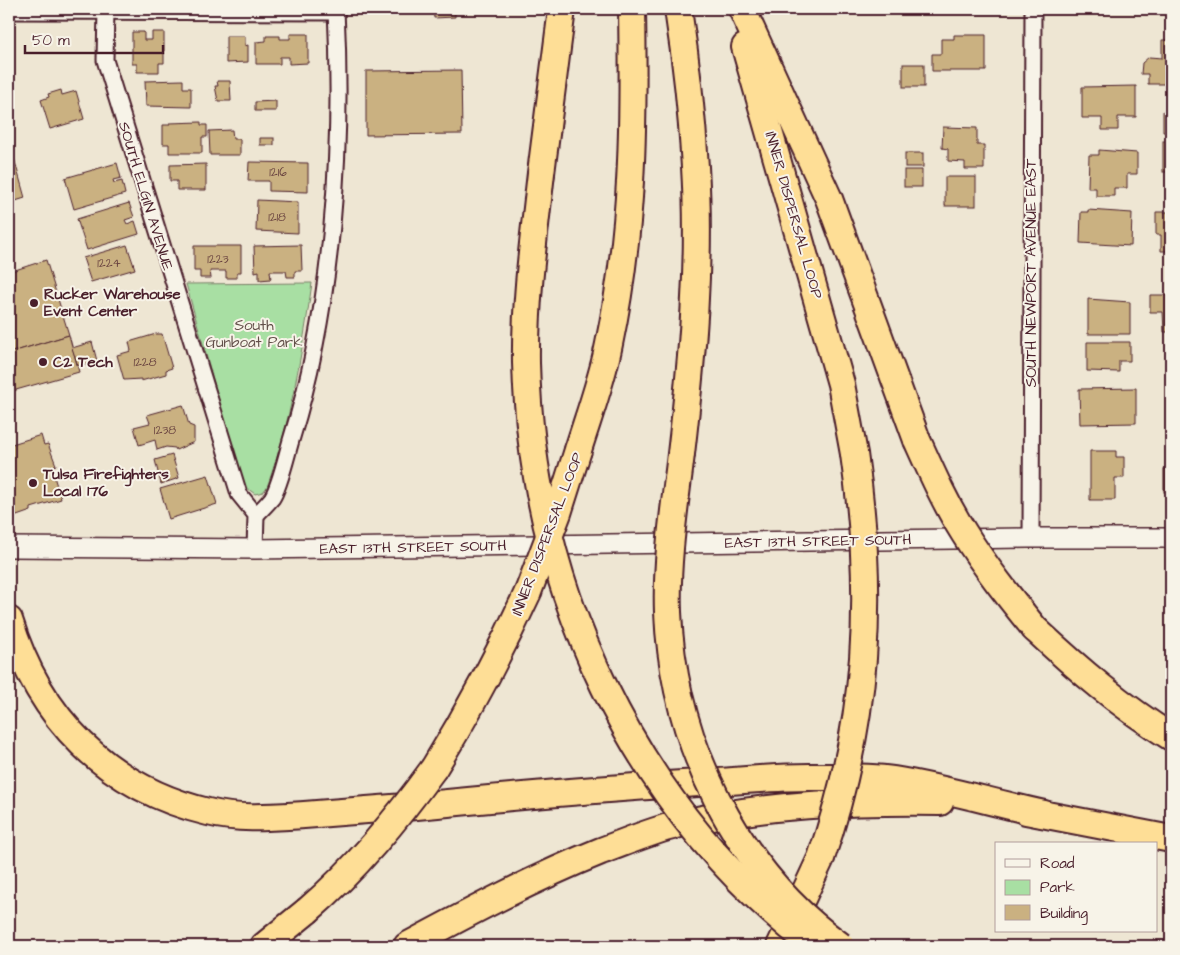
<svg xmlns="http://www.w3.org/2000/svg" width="1180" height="955" viewBox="0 0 1180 955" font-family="'Architects Daughter',sans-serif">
  <rect width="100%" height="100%" fill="#eee6d3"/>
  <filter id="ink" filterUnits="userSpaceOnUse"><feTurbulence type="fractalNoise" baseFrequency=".02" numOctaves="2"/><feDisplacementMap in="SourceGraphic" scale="10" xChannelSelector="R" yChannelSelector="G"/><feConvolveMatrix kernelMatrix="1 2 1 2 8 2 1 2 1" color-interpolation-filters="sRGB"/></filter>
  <g filter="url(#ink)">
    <path fill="#a8dfa3" stroke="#797f67" d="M 312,283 C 302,353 291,421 267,487 L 263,492 L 255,494 L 243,485 L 186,284 Z"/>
    <g fill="#cab181" stroke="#4a1f2b">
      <path d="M 433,9 L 455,9 L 455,17 L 434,18 Z"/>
      <path d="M 132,32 L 144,32 L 144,40 L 152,40 L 152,32 L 164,32 L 164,63 L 159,63 L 159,72 L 137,72 L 137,64 L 132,64 Z"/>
      <path d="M 290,34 L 308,34 L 308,63 L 289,64 L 289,57 L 280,57 L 280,64 L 256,64 L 256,42 L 266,41 L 266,36 L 280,36 L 280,39 L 290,39 Z"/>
      <path d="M 954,35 L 986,35 L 986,71 L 932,71 L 932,54 L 941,54 L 941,39 L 954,39 Z"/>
      <path d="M 226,36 L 245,36 L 245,46 L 248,45 L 248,62 L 226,63 Z"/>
      <path d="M 1162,40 L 1171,40 L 1171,84 L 1148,84 L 1148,74 L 1141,74 L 1142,63 L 1149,57 L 1162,58 Z"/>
      <rect x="903" y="64" width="21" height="23"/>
      <path d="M 461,70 L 462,134 L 366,135 L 366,71 Z"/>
      <path d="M 183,80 L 183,88 L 191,88 L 191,107 L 146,106 L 145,81 Z"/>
      <path d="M 217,81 L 230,81 L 231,101 L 218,101 L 215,86 L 218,86 Z"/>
      <path d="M 1136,86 L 1136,117 L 1118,117 L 1118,130 L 1102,130 L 1102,118 L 1082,118 L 1082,87 Z"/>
      <path d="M 61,90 L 62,95 L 76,91 L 84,119 L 50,129 L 41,100 L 49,97 L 48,94 Z"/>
      <path d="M 276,101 L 276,111 L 255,111 L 255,102 Z"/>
      <path d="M 1163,111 L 1171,112 L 1171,132 L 1163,132 Z"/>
      <path d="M 201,122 L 201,125 L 207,125 L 207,137 L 202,137 L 202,153 L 169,153 L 169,144 L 163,144 L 163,125 L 169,125 L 169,123 Z"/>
      <path d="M 943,127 L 977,128 L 977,145 L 984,145 L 984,169 L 965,169 L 965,162 L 948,161 L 948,149 L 942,148 Z"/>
      <path d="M 232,130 L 233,139 L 240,139 L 240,155 L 210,155 L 209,131 Z"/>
      <rect x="260" y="138" width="14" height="7"/>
      <path d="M 9,140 L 25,198 L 9,203 Z"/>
      <rect x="1163" y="141" width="8" height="31"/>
      <path d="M 1099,150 L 1137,153 L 1137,174 L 1127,174 L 1127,188 L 1114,188 L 1114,196 L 1096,196 L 1096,188 L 1088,188 L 1089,155 L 1099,155 Z"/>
      <rect x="905" y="153" width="18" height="14"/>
      <path d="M 249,162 L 308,163 L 308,192 L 269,191 L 269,181 L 248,181 Z"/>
      <path d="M 117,163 L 121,178 L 113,180 L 114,183 L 122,181 L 125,194 L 74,209 L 65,178 Z"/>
      <path d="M 206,164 L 206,190 L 177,190 L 177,181 L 170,181 L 170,165 Z"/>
      <rect x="904" y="170" width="18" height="17"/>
      <rect x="945" y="177" width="31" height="29"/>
      <path d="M 257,200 L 298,202 L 298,233 L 256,231 Z"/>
      <path d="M 129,203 L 134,217 L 125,220 L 127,224 L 135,221 L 139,234 L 87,250 L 77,219 Z"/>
      <path d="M 1088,210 L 1132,213 L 1131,246 L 1080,243 L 1081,212 L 1088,212 Z"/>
      <path d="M 1156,212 L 1171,212 L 1171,251 L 1161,251 L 1161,235 L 1156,235 Z"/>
      <path d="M 127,245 L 135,269 L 91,282 L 83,258 Z"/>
      <path d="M 301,245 L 302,271 L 295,271 L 295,277 L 287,277 L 286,271 L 270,271 L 271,279 L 259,280 L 259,271 L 255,272 L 254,246 Z"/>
      <path d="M 194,246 L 241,246 L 241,272 L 237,272 L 237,278 L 226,278 L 226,271 L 210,271 L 211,278 L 200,278 L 200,271 L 194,271 Z"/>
      <path d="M 46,260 L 69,335 L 9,353 L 9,272 Z"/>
      <path d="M 1150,295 L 1171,295 L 1171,332 L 1164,332 L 1163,312 L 1150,312 Z"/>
      <path d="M 1088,299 L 1130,302 L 1130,334 L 1088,334 Z"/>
      <path d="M 156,334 L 162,334 L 172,368 L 166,370 L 166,374 L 141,381 L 141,379 L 124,380 L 117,355 L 131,351 L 129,342 Z"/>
      <path d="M 69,335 L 79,372 L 9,392 L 9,353 Z"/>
      <path d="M 92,342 L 97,361 L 78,366 L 72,348 Z"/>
      <path d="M 1087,342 L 1130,342 L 1130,361 L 1119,361 L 1119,372 L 1087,371 Z"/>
      <path d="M 1136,388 L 1136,423 L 1080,424 L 1079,389 Z"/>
      <path d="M 183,405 L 189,425 L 194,427 L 194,442 L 176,450 L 175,448 L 166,447 L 157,450 L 155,440 L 139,445 L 134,427 L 150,423 L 147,415 Z"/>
      <path d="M 41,435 L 44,445 L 48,444 L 56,465 L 51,467 L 61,499 L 31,508 L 31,511 L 11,518 L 9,445 Z"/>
      <path d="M 1090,451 L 1116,451 L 1116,457 L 1124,457 L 1124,478 L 1115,478 L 1115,500 L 1090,500 Z"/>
      <path d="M 172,455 L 179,478 L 161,484 L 155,460 Z"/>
      <rect x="1164" y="469" width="7" height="23"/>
      <path d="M 208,475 L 217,504 L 169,519 L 160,489 Z"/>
    </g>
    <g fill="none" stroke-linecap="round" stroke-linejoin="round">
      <g stroke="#4a1f2b" stroke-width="19">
        <g id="minor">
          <path d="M 106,9 L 105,60 L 239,494 L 256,515 L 255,549"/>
          <path d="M 9,11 L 336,12"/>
          <path d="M 256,515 C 261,510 267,504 272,498 C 280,486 287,453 292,437 C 333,305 343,147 336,9"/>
          <path d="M 1031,538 L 1033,9"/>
        </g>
      </g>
      <g stroke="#4a1f2b" stroke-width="22">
        <path id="tertiary" d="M 9,547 L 255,549 L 1028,538 L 1171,538"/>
      </g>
      <g stroke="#4a1f2b" stroke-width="30">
        <g id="motorway">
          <path d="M 678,9 C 686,61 692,114 695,167 C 701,262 692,359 681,454"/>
          <path d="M 742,9 L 829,199 L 917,440"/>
          <path d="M 745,47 L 841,384 L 854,454"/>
          <path d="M 541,173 L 562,9"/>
          <path d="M 578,450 C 589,415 602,380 609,344 C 633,230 634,125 632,9"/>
          <path d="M 9,620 C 39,718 107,788 208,812 C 239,820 272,817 304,815 C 342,812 379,809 417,806 C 517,796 617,787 718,782 C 748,780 778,777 809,777 C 836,777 867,776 894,780 C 944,788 994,803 1044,814"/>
          <path d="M 1035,629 C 1078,669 1121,706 1171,737"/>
          <path d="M 434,768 C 469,711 500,653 528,592"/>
          <path d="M 1026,811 L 1171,839"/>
          <path d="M 264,946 L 307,911"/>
          <path d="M 407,946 C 470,912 534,878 601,851 C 626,842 651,831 676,825 C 760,804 854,801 940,802"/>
          <path d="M 780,946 L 821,858"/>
        </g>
      </g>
      <use href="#minor" stroke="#f7f3e8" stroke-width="15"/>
      <use href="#tertiary" stroke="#f7f3e8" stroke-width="19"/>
      <use href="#motorway" stroke="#fede96" stroke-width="26"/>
      <g stroke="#4a1f2b" stroke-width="30" stroke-linecap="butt">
        <g id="motorway-bridge">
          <path d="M 541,173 C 534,236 525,299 526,363 C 532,589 633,807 814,946"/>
          <path d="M 917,440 C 931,471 945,503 964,533 C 985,567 1010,598 1035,629"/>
          <path d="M 681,454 C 675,505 666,560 668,612 C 673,740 735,870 841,946"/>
          <path d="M 528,592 L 558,513 L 578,450"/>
          <path d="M 821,858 C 868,721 875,597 854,454"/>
          <path d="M 307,911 C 356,869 396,820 434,768"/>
        </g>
      </g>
      <use href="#motorway-bridge" stroke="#fede96" stroke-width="26"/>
    </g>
  </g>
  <g fill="#4a1f2b" stroke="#f7f3e8" stroke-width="2">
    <circle cx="34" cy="303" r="5"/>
    <circle cx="43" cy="362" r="5"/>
    <circle cx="33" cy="483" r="5"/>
  </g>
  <g text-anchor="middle" stroke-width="4" stroke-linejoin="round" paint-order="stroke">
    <g font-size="12" fill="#6a4440">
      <text x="278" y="176">1216</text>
      <text x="277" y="221">1218</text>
      <text x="218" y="263">1223</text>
      <text x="109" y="267">1224</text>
      <text x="145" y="366">1228</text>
      <text x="165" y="434">1238</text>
    </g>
    <g font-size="15" fill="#4a1f2b" stroke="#f7f3e8">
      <text transform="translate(146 196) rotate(73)" y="5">SOUTH ELGIN AVENUE</text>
      <text transform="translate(794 215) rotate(74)" y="5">INNER DISPERSAL LOOP</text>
      <text transform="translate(1031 273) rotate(-90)" y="5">SOUTH NEWPORT AVENUE EAST</text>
      <text transform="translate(547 534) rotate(-69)" y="5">INNER DISPERSAL LOOP</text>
      <text transform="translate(818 541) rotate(-1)" y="5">EAST 13TH STREET SOUTH</text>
      <text transform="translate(413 547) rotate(-1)" y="5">EAST 13TH STREET SOUTH</text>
    </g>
    <g font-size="15" font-weight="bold" fill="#4a1f2b" stroke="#f7f3e8" text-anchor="start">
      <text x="44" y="299">Rucker Warehouse<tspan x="44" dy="17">Event Center</tspan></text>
      <text x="53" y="367">C2 Tech</text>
      <text x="43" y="479">Tulsa Firefighters<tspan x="43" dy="17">Local 176</tspan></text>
    </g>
    <g font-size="15" fill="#624f49" stroke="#f7f3e8">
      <text x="254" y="330">South<tspan x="254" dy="17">Gunboat Park</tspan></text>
    </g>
  </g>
  <rect width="1180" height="955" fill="none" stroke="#f7f3e8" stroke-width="30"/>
  <rect x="15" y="15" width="1150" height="925" fill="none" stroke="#4a1f2b" stroke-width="2" filter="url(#ink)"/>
  <rect x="995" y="842" width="162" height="90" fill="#f7f3e8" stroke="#b29e9c"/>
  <rect x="1005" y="859" width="25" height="8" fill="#f7f3e8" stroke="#b29e9c"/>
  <text x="1040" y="868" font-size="15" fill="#4a1f2b">Road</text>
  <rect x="1005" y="880" width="25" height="15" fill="#a8dfa3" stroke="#b29e9c"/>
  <text x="1040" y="892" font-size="15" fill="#4a1f2b">Park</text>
  <rect x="1005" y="905" width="25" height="15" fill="#cab181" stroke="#b29e9c"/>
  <text x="1040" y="918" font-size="15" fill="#4a1f2b">Building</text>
  <path d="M25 45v8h138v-8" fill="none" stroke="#4a1f2b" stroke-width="2.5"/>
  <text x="32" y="45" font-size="15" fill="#4a1f2b" stroke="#f7f3e8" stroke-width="4" paint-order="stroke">50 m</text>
</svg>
